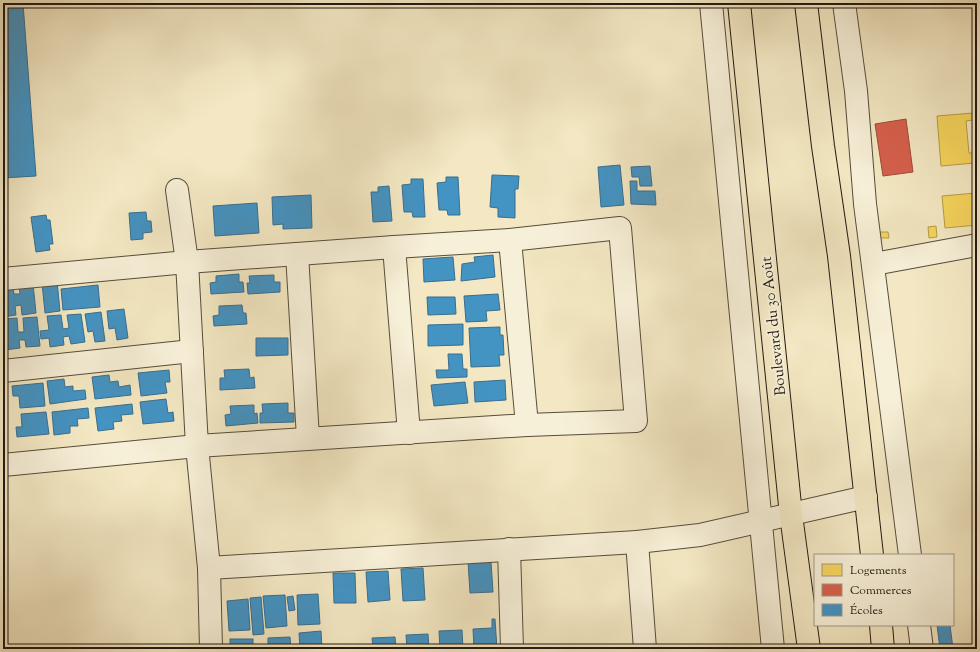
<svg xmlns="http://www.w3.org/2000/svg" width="980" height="652" viewBox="0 0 980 652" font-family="'Sorts Mill Goudy',serif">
  <rect width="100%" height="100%" fill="#f3e8c3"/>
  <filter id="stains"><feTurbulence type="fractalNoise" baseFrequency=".005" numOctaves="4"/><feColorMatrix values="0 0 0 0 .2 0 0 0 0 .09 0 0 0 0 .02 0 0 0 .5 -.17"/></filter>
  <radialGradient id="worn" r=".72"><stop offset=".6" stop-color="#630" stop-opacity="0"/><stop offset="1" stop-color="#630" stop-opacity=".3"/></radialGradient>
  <g fill="#f6d55c" stroke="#b69d46">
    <path d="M 973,113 L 973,120 L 966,121 L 969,153 L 974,153 L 975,163 L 941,166 L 937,116 Z"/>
    <path d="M 976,193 L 977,225 L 945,228 L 942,196 Z"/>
    <path d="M 936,226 L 937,237 L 929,238 L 928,227 Z"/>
    <path d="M 874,232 L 888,232 L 889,238 L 874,238 Z"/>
  </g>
  <path fill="#d6604d" stroke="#a04b3b" d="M 906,119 L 913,172 L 883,176 L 875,124 Z"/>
  <g fill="#4393c3" stroke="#396e8e">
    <path d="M 3,3 L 23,3 L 36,176 L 3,178 Z"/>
    <path d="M 620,165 L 624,205 L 601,207 L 598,167 Z"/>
    <path d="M 650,166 L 652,186 L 640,186 L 639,177 L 632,177 L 631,167 Z"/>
    <path d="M 492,175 L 519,176 L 518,189 L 515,189 L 515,218 L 498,217 L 498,208 L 490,207 Z"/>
    <path d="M 446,177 L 458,177 L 460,215 L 448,215 L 447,210 L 439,210 L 437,183 L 446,182 Z"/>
    <path d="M 411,179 L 423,179 L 425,217 L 413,217 L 412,212 L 404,212 L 402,185 L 411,184 Z"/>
    <path d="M 630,181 L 637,181 L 637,191 L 655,191 L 656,205 L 631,204 Z"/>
    <path d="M 389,186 L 392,221 L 373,222 L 371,192 L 378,192 L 378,187 Z"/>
    <path d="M 311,195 L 312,228 L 283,229 L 283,224 L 273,225 L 272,197 Z"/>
    <path d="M 257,203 L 259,233 L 215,236 L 213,206 Z"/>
    <path d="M 146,212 L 147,221 L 151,221 L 152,232 L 143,233 L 143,239 L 131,240 L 129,213 Z"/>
    <path d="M 46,215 L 47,220 L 50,220 L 53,244 L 49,244 L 50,250 L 36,252 L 31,217 Z"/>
    <path d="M 493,255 L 495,277 L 461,281 L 462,264 L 475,262 L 474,257 Z"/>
    <path d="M 453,257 L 455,280 L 424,282 L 423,259 Z"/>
    <path d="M 239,274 L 239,282 L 243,282 L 244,292 L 211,294 L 210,283 L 216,282 L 216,276 Z"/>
    <path d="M 274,275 L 274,282 L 280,282 L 280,292 L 248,294 L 247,283 L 250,283 L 249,276 Z"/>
    <path d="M 57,281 L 60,311 L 45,313 L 42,283 Z"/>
    <path d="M 33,284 L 36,313 L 22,315 L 21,305 L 15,306 L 16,315 L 3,317 L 3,287 L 13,287 L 14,294 L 20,294 L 19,286 Z"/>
    <path d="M 98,285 L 100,307 L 63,310 L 61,289 Z"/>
    <path d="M 498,294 L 500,310 L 486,311 L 487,321 L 466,322 L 464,296 Z"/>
    <path d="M 427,297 L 455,297 L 456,314 L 428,315 Z"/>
    <path d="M 242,305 L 243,313 L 246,313 L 247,324 L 214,326 L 213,316 L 219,315 L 219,306 Z"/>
    <path d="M 124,309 L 128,338 L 117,340 L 115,328 L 109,329 L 107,311 Z"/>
    <path d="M 101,312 L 105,341 L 95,342 L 93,331 L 88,332 L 85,314 Z"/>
    <path d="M 81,314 L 85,342 L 71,344 L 69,336 L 63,337 L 64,345 L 50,347 L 49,338 L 41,339 L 40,331 L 49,330 L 47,316 L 61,315 L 63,329 L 69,328 L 67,315 Z"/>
    <path d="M 37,317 L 40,346 L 26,347 L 25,340 L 19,340 L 20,348 L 5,350 L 3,341 L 3,319 L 17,318 L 18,332 L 24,332 L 23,318 Z"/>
    <path d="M 463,324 L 463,345 L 428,346 L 428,325 Z"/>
    <path d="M 500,327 L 500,335 L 503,335 L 504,355 L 499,355 L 500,366 L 471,367 L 469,328 Z"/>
    <path d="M 256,338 L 288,338 L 288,355 L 256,356 Z"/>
    <path d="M 448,354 L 462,354 L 463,369 L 467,369 L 467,377 L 437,378 L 436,370 L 449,370 Z"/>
    <path d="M 249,369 L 250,378 L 254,377 L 255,388 L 220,390 L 220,378 L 225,378 L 224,370 Z"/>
    <path d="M 169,370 L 170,382 L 165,382 L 167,393 L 141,396 L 138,373 Z"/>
    <path d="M 109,375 L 110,382 L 118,381 L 119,387 L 130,385 L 131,395 L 95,399 L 92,377 Z"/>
    <path d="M 64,379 L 65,387 L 73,386 L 73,391 L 85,390 L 86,399 L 50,404 L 47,381 Z"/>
    <path d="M 505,380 L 506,400 L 475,402 L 474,382 Z"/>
    <path d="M 465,382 L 468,403 L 434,406 L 431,385 Z"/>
    <path d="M 43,383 L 45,406 L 20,408 L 19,396 L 13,396 L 12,386 Z"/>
    <path d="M 166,399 L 168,413 L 173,412 L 174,421 L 143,424 L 140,402 Z"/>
    <path d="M 288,403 L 288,413 L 294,413 L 294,422 L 260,423 L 260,413 L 263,413 L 262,404 Z"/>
    <path d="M 132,404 L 133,414 L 121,415 L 122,421 L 113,422 L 114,429 L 98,431 L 95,408 Z"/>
    <path d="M 254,405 L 254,414 L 257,413 L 258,423 L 226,426 L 225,415 L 231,414 L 230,406 Z"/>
    <path d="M 88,408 L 89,418 L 77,419 L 78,426 L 70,426 L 70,433 L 54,435 L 52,412 Z"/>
    <path d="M 46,412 L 49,434 L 17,437 L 16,427 L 22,427 L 21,414 Z"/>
    <path d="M 468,562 L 491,562 L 493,592 L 470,593 Z"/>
    <path d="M 423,568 L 425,600 L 403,601 L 401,569 Z"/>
    <path d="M 388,571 L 390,600 L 368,602 L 366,572 Z"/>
    <path d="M 333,573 L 355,573 L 356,603 L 334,603 Z"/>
    <path d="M 318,594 L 320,624 L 298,625 L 297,595 Z"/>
    <path d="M 285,595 L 287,626 L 266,628 L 263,596 Z"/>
    <path d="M 293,596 L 295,610 L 289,611 L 287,597 Z"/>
    <path d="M 261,597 L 264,634 L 253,635 L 250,598 Z"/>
    <path d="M 248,599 L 250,630 L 229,631 L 227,601 Z"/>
    <path d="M 492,619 L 495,619 L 497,649 L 474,649 L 473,629 L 492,628 Z"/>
    <path d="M 937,625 L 950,625 L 953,649 L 940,649 Z"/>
    <path d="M 462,630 L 463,649 L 440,649 L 439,631 Z"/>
    <path d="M 321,631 L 322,649 L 300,649 L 299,633 Z"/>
    <path d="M 428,634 L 429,649 L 407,649 L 406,635 Z"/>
    <path d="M 290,637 L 291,649 L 268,649 L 268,638 Z"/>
    <path d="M 395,637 L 396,649 L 373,649 L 372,638 Z"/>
    <rect x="230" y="639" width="23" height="10"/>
  </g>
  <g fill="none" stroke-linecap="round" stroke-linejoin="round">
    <g stroke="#564d3e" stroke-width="24">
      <g id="minor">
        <path d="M 711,3 L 773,649"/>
        <path d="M 844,3 L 856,91 L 865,204 L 910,555"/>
        <path d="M 177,190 L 187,262 L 197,446 L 209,568 L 211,649"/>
        <path d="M 510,240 L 527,425"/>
        <path d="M 394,247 L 409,433"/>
        <path d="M 297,254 L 308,438"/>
        <path d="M 874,264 L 977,245"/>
        <path d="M 3,279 L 187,262 L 394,247 L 510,240 L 620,228 L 636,421 L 527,425 L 197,446 L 3,465"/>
        <path d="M 3,371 L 192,351"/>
        <path d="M 637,542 L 645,649"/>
        <path d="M 509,549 L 512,649"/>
        <path d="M 209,568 L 637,542 L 700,535 L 866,497"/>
        <path d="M 919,625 L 922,649"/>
      </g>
    </g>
    <g stroke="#221912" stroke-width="24">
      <g id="highway">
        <path d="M 739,3 L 791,515 L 809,649"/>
        <path d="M 806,3 L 823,146 L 839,256 L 872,555"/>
        <path d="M 881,625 L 883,649"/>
      </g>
    </g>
    <use href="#minor" stroke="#f7f0d8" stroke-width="22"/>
    <use href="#highway" stroke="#f3e8c3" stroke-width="22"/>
  </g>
  <g text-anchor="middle" stroke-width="4" stroke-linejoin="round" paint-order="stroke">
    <g font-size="15" fill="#221912" stroke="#f7f0d8">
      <text transform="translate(773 326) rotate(-96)" y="5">Boulevard du 30 Août</text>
    </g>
  </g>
  <rect width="980" height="652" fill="none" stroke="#f3e8c3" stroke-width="16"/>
  <rect x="4" y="4" width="972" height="644" fill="none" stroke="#221912" stroke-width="2"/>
  <rect x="8" y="8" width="964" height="636" fill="none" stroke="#221912"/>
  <rect x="814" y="554" width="140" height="72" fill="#f7f0d8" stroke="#a29a89"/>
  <rect x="822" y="564" width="20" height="12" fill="#f6d55c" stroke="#a29a89"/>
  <text x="850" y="574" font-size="12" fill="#221912">Logements</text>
  <rect x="822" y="584" width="20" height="12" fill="#d6604d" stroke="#a29a89"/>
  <text x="850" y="594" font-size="12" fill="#221912">Commerces</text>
  <rect x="822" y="604" width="20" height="12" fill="#4393c3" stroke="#a29a89"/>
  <text x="850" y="614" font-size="12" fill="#221912">Écoles</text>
  <rect width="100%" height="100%" filter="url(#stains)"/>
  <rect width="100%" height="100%" fill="url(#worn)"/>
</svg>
